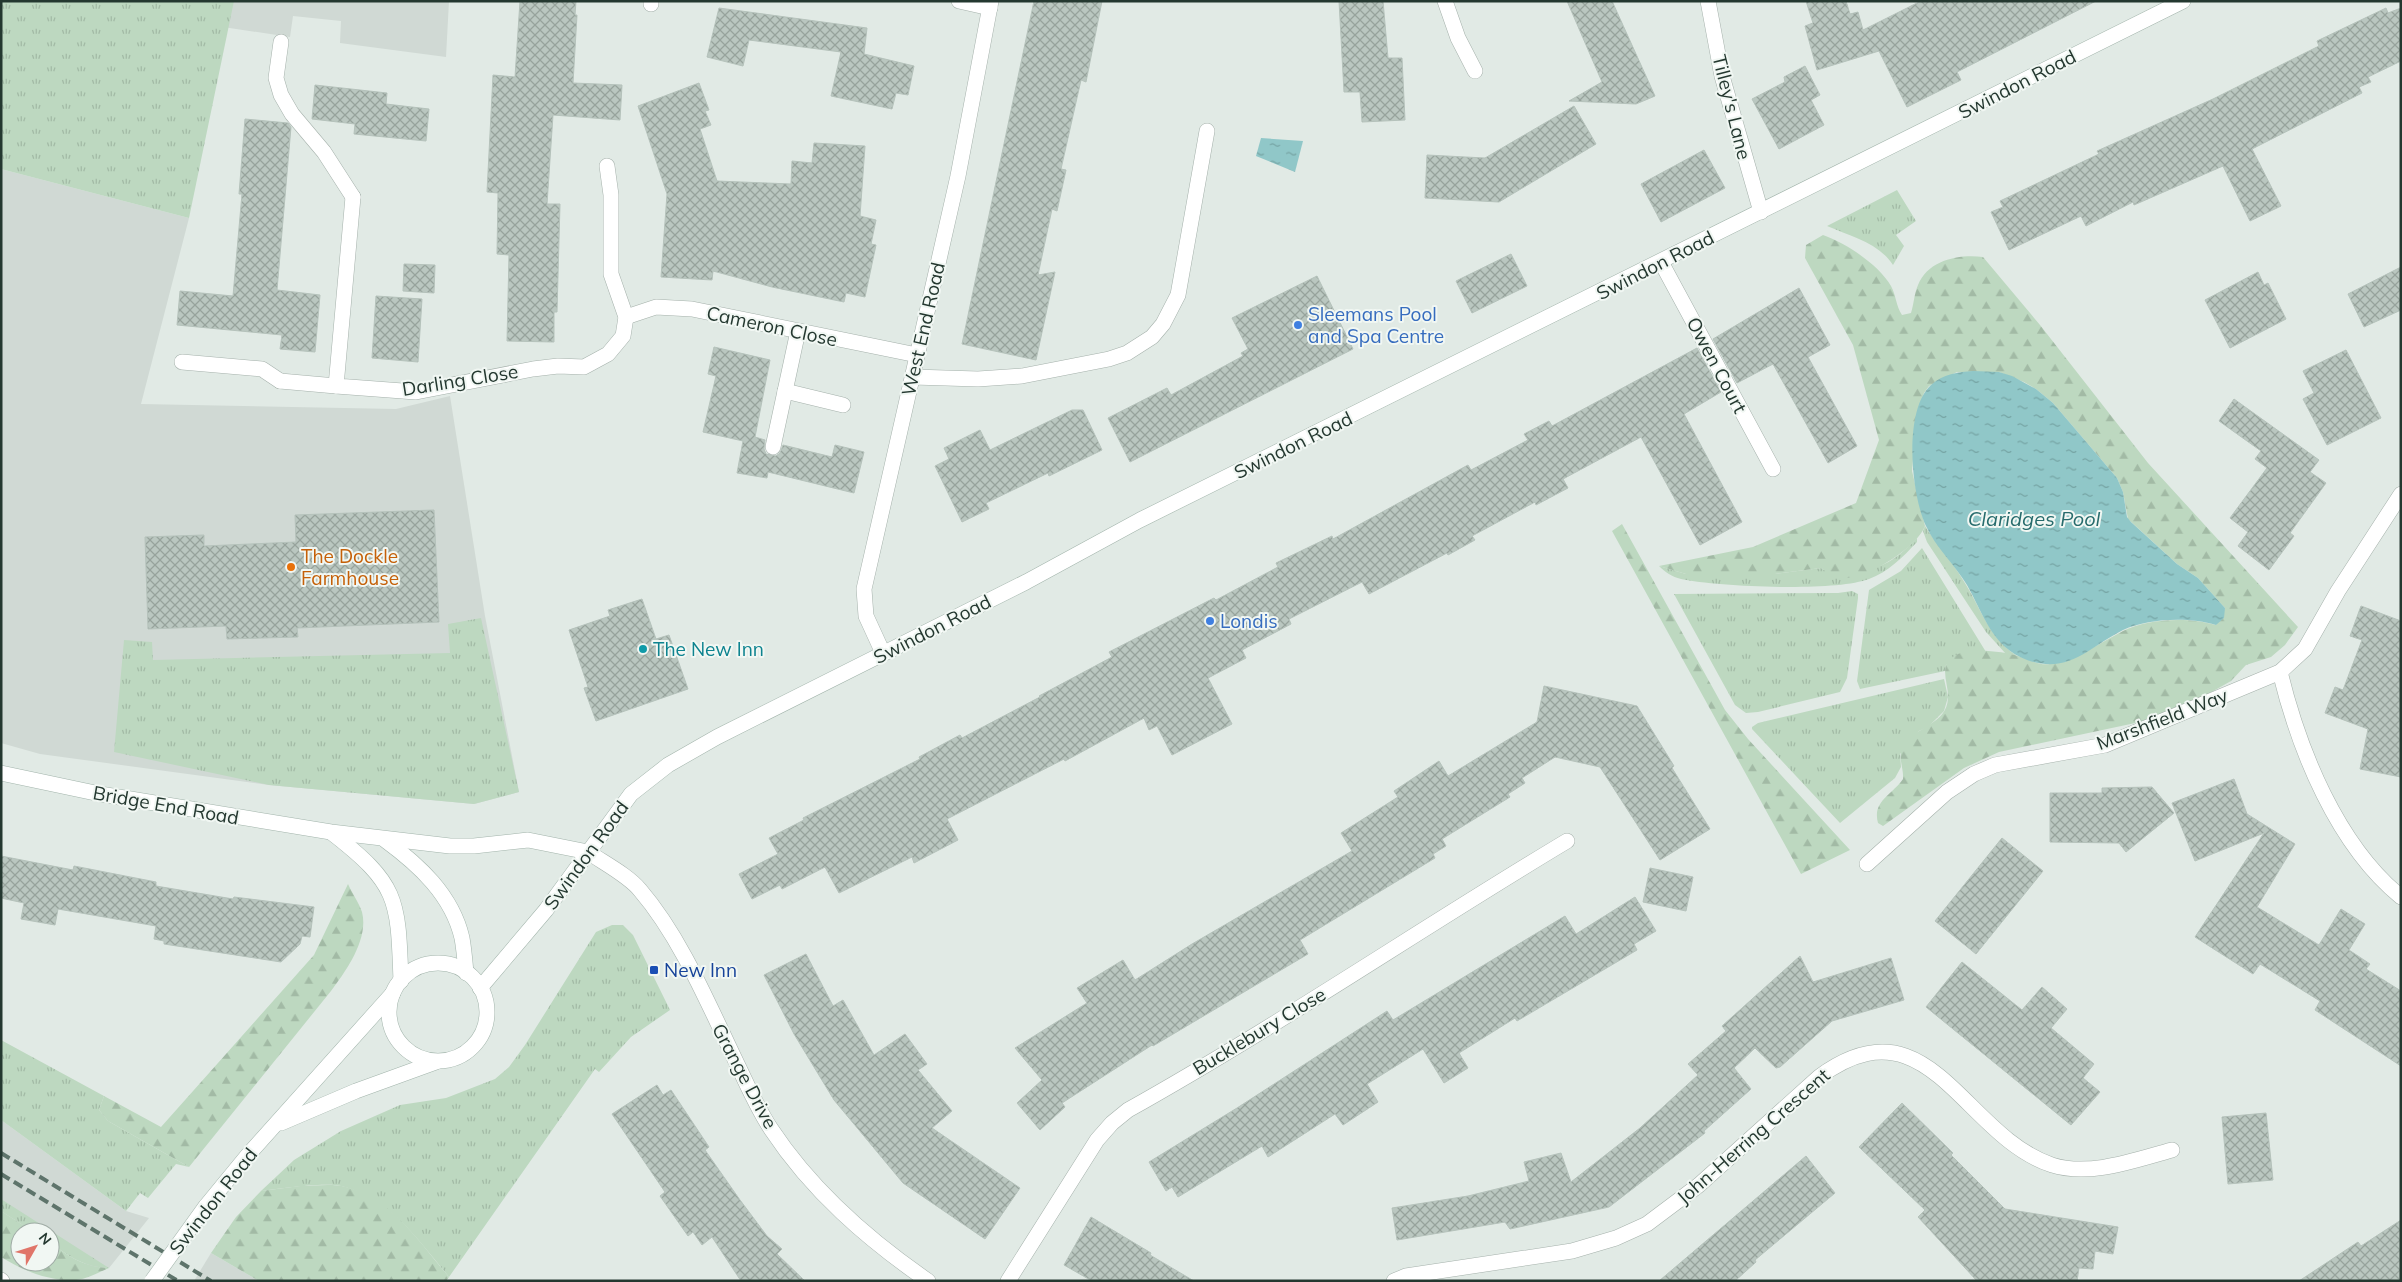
<svg xmlns="http://www.w3.org/2000/svg" width="2402" height="1282" viewBox="0 0 2402 1282" font-family="Mulish,sans-serif">
  <defs>
    <pattern id="grass-tufts" width="24" height="20" patternUnits="userSpaceOnUse" patternTransform="scale(1.25)"><rect width="24" height="20" fill="#bdd8c0"/><path d="M3 7l-1-3M5 7V3M7 7l1-3M15 17l-1-3M17 17v-4M19 17l1-3" fill="none" stroke="#a2baa5"/></pattern>
    <pattern id="forest-firs" width="22" height="20" patternUnits="userSpaceOnUse" patternTransform="scale(1.25)"><rect width="22" height="20" fill="#bdd8c0"/><path d="M5 1l3.5 6h-7zM16 11l3.5 6h-7z" fill="#a2baa5"/></pattern>
    <pattern id="water-ripples" width="26" height="14" patternUnits="userSpaceOnUse" patternTransform="scale(1.25)"><rect width="26" height="14" fill="#90c7c8"/><path d="M2 4q2-2 4 0t4 0M15 11q2-2 4 0t4 0" fill="none" stroke="#75a3a3"/></pattern>
    <pattern id="building-cross-hatch" width="8" height="8" patternUnits="userSpaceOnUse" patternTransform="scale(1.25)"><rect width="8" height="8" fill="#bac7c0"/><path d="M0 0l8 8M0 8l8-8" fill="none" stroke="#97a39c"/></pattern>
  </defs>
  <rect width="100%" height="100%" fill="#e1eae5"/>
  <g fill="#d0d9d4">
    <path d="M 51,1 L 449,1 L 446,57 L 340,43 L 341,21 L 293,16 L 290,37 Z"/>
    <path d="M 1,169 L 189,218 L 141,404 L 396,409 L 450,396 L 485,616 L 519,792 L 474,804 L 269,785 L 40,754 L 1,743 Z"/>
    <path d="M 1,1120 L 126,1211 L 149,1218 L 109,1268 L 91,1267 L 50,1242 L 50,1232 L 34,1232 L 1,1211 Z"/>
    <path d="M 211,1253 L 259,1281 L 194,1281 Z"/>
  </g>
  <g fill="url(#grass-tufts)">
    <path d="M 1,1 L 234,1 L 189,218 L 1,169 Z"/>
    <path d="M 1897,190 L 1916,221 L 1896,235 L 1904,246 L 1893,265 C 1879,243 1850,236 1827,226 Z"/>
    <path d="M 1925,526 C 1937,545 1952,561 1963,580 C 1980,606 1989,638 2016,655 L 2006,654 L 1986,632 L 1927,542 L 1923,531 Z"/>
    <path d="M 1917,538 L 1917,542 C 1903,557 1888,572 1869,579 C 1835,592 1719,587 1681,579 C 1672,577 1665,572 1659,566 L 1686,574 L 1775,574 L 1821,568 C 1829,573 1835,572 1844,572 C 1878,571 1893,563 1917,538 Z"/>
    <path d="M 1922,548 L 1986,652 L 1979,651 L 1946,665 L 1945,671 L 1860,689 L 1857,681 L 1869,590 L 1901,571 Z"/>
    <path d="M 1852,591 L 1858,594 L 1858,598 L 1847,678 L 1840,692 L 1758,712 L 1746,713 L 1735,705 L 1674,594 L 1838,593 Z"/>
    <path d="M 481,618 L 519,792 L 474,804 L 269,785 L 114,752 L 124,640 L 152,642 L 153,660 L 450,653 L 448,624 Z"/>
    <path d="M 1944,679 L 1948,697 L 1944,711 L 1928,727 L 1919,731 L 1900,754 L 1901,767 L 1895,778 L 1840,823 L 1752,729 L 1752,727 L 1758,723 Z"/>
    <path d="M 612,925 L 623,925 L 633,935 L 670,1010 L 631,1037 L 599,1072 L 595,1069 L 449,1277 C 420,1242 391,1200 345,1187 C 327,1181 281,1189 261,1191 L 294,1160 L 341,1131 L 400,1105 L 446,1098 L 495,1079 L 509,1067 L 525,1045 L 596,932 Z"/>
    <path d="M 1,1040 L 104,1096 L 99,1110 L 108,1121 L 189,1167 L 176,1164 L 148,1198 L 140,1193 L 126,1211 L 1,1120 Z"/>
    <path d="M 1,1199 L 109,1268 C 84,1267 69,1257 50,1242 L 50,1232 L 34,1232 L 1,1211 Z"/>
  </g>
  <g fill="url(#forest-firs)">
    <path d="M 1823,235 C 1846,243 1879,265 1891,286 C 1896,295 1896,306 1902,315 L 1911,313 C 1914,304 1914,294 1918,285 C 1928,260 1959,254 1983,257 L 2040,325 L 2148,463 L 2298,627 L 2285,645 L 2271,657 L 2246,665 L 2231,681 L 2201,698 L 2140,722 L 1999,752 L 1964,768 L 1883,826 L 1878,823 C 1872,801 1892,795 1903,779 C 1904,768 1897,756 1903,746 C 1915,726 1947,725 1948,698 C 1949,682 1936,664 1958,654 C 1971,648 2004,651 2018,656 C 2028,659 2040,666 2050,664 C 2077,659 2100,643 2123,631 C 2148,618 2190,617 2216,625 L 2225,608 L 2198,578 L 2177,564 L 2128,519 L 2123,492 L 2117,478 L 2053,403 L 2036,389 L 2024,382 L 1999,372 L 1957,372 L 1929,386 L 1924,393 L 1917,413 L 1912,471 L 1925,526 C 1916,549 1863,582 1838,578 C 1832,577 1826,571 1821,568 L 1775,574 L 1702,576 L 1686,574 L 1659,566 L 1753,547 L 1856,503 L 1879,440 L 1853,345 L 1805,258 L 1806,245 Z"/>
    <path d="M 1622,524 L 1725,710 L 1748,739 L 1850,850 L 1801,874 L 1612,531 Z"/>
    <path d="M 348,884 C 352,893 359,903 362,912 C 369,939 346,971 331,991 L 189,1167 L 108,1121 L 99,1110 L 104,1096 L 161,1127 L 314,955 Z"/>
    <path d="M 300,1186 C 314,1186 332,1183 346,1187 C 390,1197 421,1244 449,1277 L 446,1281 L 259,1281 L 211,1253 L 236,1217 L 261,1191 Z"/>
    <path d="M 1,1211 L 34,1232 L 20,1232 L 20,1262 L 50,1262 L 50,1242 C 69,1257 84,1267 109,1268 C 99,1272 87,1279 76,1280 C 50,1282 22,1270 1,1257 Z"/>
  </g>
  <g fill="url(#water-ripples)">
    <path d="M 1261,138 L 1303,141 L 1295,172 L 1256,156 Z"/>
    <path d="M 1973,371 L 1999,372 L 2012,376 L 2036,389 L 2053,403 L 2117,478 L 2123,492 L 2127,517 L 2131,522 L 2177,564 L 2198,578 L 2225,608 L 2224,618 L 2216,625 C 2190,617 2149,618 2123,630 C 2089,647 2069,675 2027,660 C 1992,647 1984,615 1967,585 C 1955,565 1936,548 1926,526 C 1911,495 1903,410 1931,385 C 1943,374 1958,372 1973,371 Z"/>
  </g>
  <g fill="url(#building-cross-hatch)" stroke="#b5c2bb">
    <path d="M 520,1 L 576,1 L 575,15 L 577,15 L 573,83 L 622,85 L 620,120 L 553,115 L 547,204 L 560,204 L 557,312 L 554,312 L 554,342 L 507,341 L 509,255 L 497,254 L 498,193 L 487,192 L 493,75 L 515,77 Z"/>
    <path d="M 1034,1 L 1102,1 L 1086,82 L 1081,80 L 1061,169 L 1066,170 L 1057,211 L 1052,209 L 1038,275 L 1055,272 L 1036,360 L 962,344 Z"/>
    <path d="M 1339,1 L 1383,1 L 1388,58 L 1402,58 L 1405,120 L 1362,122 L 1360,92 L 1344,92 Z"/>
    <path d="M 1567,1 L 1612,1 L 1655,96 L 1636,104 L 1569,101 L 1602,82 Z"/>
    <path d="M 1806,1 L 1846,1 L 1850,14 L 1858,12 L 1863,30 L 1921,1 L 2096,1 L 1957,72 L 1961,80 L 1907,107 L 1879,51 L 1817,70 L 1805,26 L 1813,23 Z"/>
    <path d="M 719,8 L 867,28 L 864,54 L 914,66 L 908,95 L 896,93 L 892,109 L 831,96 L 841,52 L 749,40 L 743,66 L 707,57 Z"/>
    <path d="M 2386,8 L 2388,13 L 2401,8 L 2401,61 L 2368,77 L 2371,82 L 2359,87 L 2362,93 L 2252,149 L 2281,206 L 2250,221 L 2223,166 L 2134,205 L 2133,202 L 2086,226 L 2081,216 L 2009,250 L 1991,212 L 2003,207 L 2000,201 L 2099,154 L 2097,151 L 2213,99 L 2319,46 L 2317,41 Z"/>
    <path d="M 1805,66 L 1820,95 L 1811,100 L 1824,125 L 1779,149 L 1752,99 L 1785,82 L 1784,77 Z"/>
    <path d="M 699,83 L 709,110 L 705,111 L 711,125 L 700,129 L 717,181 L 791,184 L 792,161 L 812,163 L 814,143 L 865,146 L 860,216 L 876,220 L 871,244 L 876,245 L 865,297 L 846,293 L 844,302 L 772,287 L 713,271 L 712,280 L 661,277 L 667,194 L 638,106 Z"/>
    <path d="M 315,85 L 387,93 L 386,104 L 429,109 L 426,141 L 354,134 L 355,124 L 312,119 Z"/>
    <path d="M 1574,106 L 1596,144 L 1499,202 L 1425,198 L 1427,155 L 1485,158 Z"/>
    <path d="M 245,119 L 288,123 L 291,127 L 277,290 L 320,295 L 315,352 L 280,349 L 282,335 L 177,325 L 180,291 L 233,296 L 242,194 L 239,194 Z"/>
    <path d="M 1704,150 L 1725,188 L 1661,222 L 1641,184 Z"/>
    <path d="M 1511,254 L 1527,286 L 1472,313 L 1456,281 Z"/>
    <path d="M 404,264 L 435,265 L 434,293 L 403,291 Z"/>
    <path d="M 2401,267 L 2401,310 L 2364,327 L 2348,294 Z"/>
    <path d="M 2258,272 L 2264,285 L 2268,283 L 2286,319 L 2230,348 L 2205,300 Z"/>
    <path d="M 1317,276 L 1353,349 L 1130,462 L 1108,418 L 1167,388 L 1171,395 L 1243,356 L 1241,353 L 1248,349 L 1232,318 Z"/>
    <path d="M 1799,288 L 1830,345 L 1808,357 L 1857,446 L 1828,463 L 1773,364 L 1737,383 L 1713,339 Z"/>
    <path d="M 376,296 L 422,299 L 418,362 L 372,358 Z"/>
    <path d="M 714,347 L 770,360 L 755,437 L 765,440 L 764,449 L 766,454 L 776,456 L 780,453 L 783,445 L 832,457 L 835,445 L 864,452 L 854,493 L 768,472 L 767,478 L 737,473 L 743,441 L 703,432 L 716,376 L 708,374 Z"/>
    <path d="M 1697,348 L 1721,392 L 1684,414 L 1742,522 L 1700,545 L 1641,437 L 1563,479 L 1568,488 L 1536,505 L 1535,502 L 1472,536 L 1475,540 L 1448,555 L 1447,553 L 1369,594 L 1362,582 L 1289,619 L 1291,624 L 1242,650 L 1246,658 L 1208,678 L 1232,724 L 1172,755 L 1157,726 L 1149,730 L 1144,718 L 1065,761 L 1064,759 L 947,819 L 958,840 L 914,863 L 912,857 L 839,893 L 825,867 L 782,889 L 780,885 L 752,899 L 739,874 L 778,854 L 769,838 L 804,820 L 803,818 L 920,759 L 919,757 L 960,735 L 962,738 L 1040,697 L 1039,696 L 1112,657 L 1109,652 L 1214,598 L 1216,600 L 1278,567 L 1276,563 L 1332,536 L 1333,539 L 1468,465 L 1471,470 L 1528,440 L 1524,434 L 1549,421 L 1552,426 Z"/>
    <path d="M 2346,350 L 2381,418 L 2327,445 L 2303,399 L 2314,393 L 2303,371 Z"/>
    <path d="M 2234,399 L 2319,460 L 2310,472 L 2326,483 L 2290,533 L 2294,536 L 2269,570 L 2238,546 L 2248,532 L 2230,518 L 2267,468 L 2255,459 L 2261,451 L 2219,421 Z"/>
    <path d="M 1072,410 L 1083,410 L 1102,450 L 1049,476 L 1048,473 L 986,503 L 989,509 L 962,522 L 935,466 L 949,459 L 944,448 L 980,430 L 990,450 Z"/>
    <path d="M 434,510 L 439,622 L 297,628 L 298,637 L 227,639 L 226,626 L 148,629 L 145,537 L 204,535 L 204,546 L 296,542 L 295,515 Z"/>
    <path d="M 642,599 L 656,639 L 669,635 L 688,689 L 596,721 L 584,688 L 588,687 L 569,630 L 610,616 L 608,610 Z"/>
    <path d="M 2361,606 L 2401,621 L 2401,777 L 2360,769 L 2368,729 L 2325,713 L 2335,687 L 2343,690 L 2362,640 L 2350,636 Z"/>
    <path d="M 1544,686 L 1637,706 L 1674,766 L 1672,768 L 1710,829 L 1660,860 L 1600,767 L 1555,757 L 1522,778 L 1525,783 L 1508,794 L 1510,797 L 1442,839 L 1446,846 L 1433,854 L 1435,858 L 1300,940 L 1308,954 L 1153,1046 L 1152,1045 L 1062,1103 L 1065,1107 L 1040,1130 L 1017,1103 L 1042,1080 L 1015,1048 L 1087,1003 L 1077,988 L 1123,960 L 1135,980 L 1192,944 L 1352,851 L 1341,833 L 1398,797 L 1394,791 L 1439,761 L 1448,776 L 1537,722 Z"/>
    <path d="M 2234,779 L 2247,814 L 2295,844 L 2257,907 L 2319,945 L 2341,909 L 2365,924 L 2349,950 L 2370,964 L 2366,969 L 2401,991 L 2401,1066 L 2315,1010 L 2320,1001 L 2260,964 L 2253,974 L 2195,937 L 2264,833 L 2195,861 L 2172,803 Z"/>
    <path d="M 2152,787 L 2174,813 L 2126,852 L 2119,843 L 2050,842 L 2050,793 L 2102,793 L 2102,788 Z"/>
    <path d="M 2002,838 L 2043,871 L 1976,954 L 1935,921 Z"/>
    <path d="M 1,856 L 73,870 L 74,866 L 156,882 L 156,886 L 233,899 L 234,897 L 314,907 L 310,937 L 302,936 L 300,944 L 281,962 L 164,944 L 164,941 L 154,939 L 156,926 L 58,909 L 55,925 L 21,919 L 24,903 L 1,898 Z"/>
    <path d="M 1650,868 L 1693,877 L 1686,911 L 1643,902 Z"/>
    <path d="M 1635,897 L 1656,931 L 1634,944 L 1637,950 L 1517,1021 L 1515,1018 L 1459,1053 L 1468,1068 L 1444,1083 L 1423,1049 L 1367,1084 L 1378,1102 L 1343,1125 L 1335,1114 L 1268,1157 L 1262,1146 L 1178,1197 L 1172,1187 L 1166,1191 L 1149,1162 L 1237,1108 L 1387,1011 L 1393,1020 L 1565,916 L 1576,934 Z"/>
    <path d="M 806,954 L 833,1006 L 843,1000 L 874,1055 L 905,1034 L 927,1064 L 918,1070 L 952,1111 L 932,1128 L 1020,1188 L 985,1239 L 903,1183 L 834,1100 L 794,1034 L 764,975 Z"/>
    <path d="M 1800,956 L 1813,982 L 1891,958 L 1904,1000 L 1832,1021 L 1780,1067 L 1776,1068 L 1755,1048 L 1734,1068 L 1751,1089 L 1704,1131 L 1705,1133 L 1609,1207 L 1510,1229 L 1505,1222 L 1397,1240 L 1392,1208 L 1468,1196 L 1529,1181 L 1524,1162 L 1561,1153 L 1571,1182 L 1640,1128 L 1698,1075 L 1688,1064 L 1726,1031 L 1722,1026 Z"/>
    <path d="M 1962,962 L 2022,1010 L 2042,987 L 2067,1009 L 2051,1028 L 2094,1064 L 2083,1078 L 2100,1092 L 2071,1125 L 1926,1007 Z"/>
    <path d="M 657,1085 L 663,1095 L 671,1090 L 709,1147 L 705,1150 L 740,1200 L 767,1236 L 782,1249 L 777,1254 L 805,1281 L 741,1281 L 712,1237 L 702,1245 L 693,1232 L 688,1236 L 660,1196 L 665,1192 L 612,1114 Z"/>
    <path d="M 1902,1103 L 1953,1153 L 1951,1155 L 2005,1209 L 2118,1227 L 2113,1254 L 2095,1251 L 2093,1269 L 2079,1268 L 2077,1281 L 1977,1281 L 1918,1217 L 1925,1210 L 1859,1147 Z"/>
    <path d="M 2266,1113 L 2273,1180 L 2228,1184 L 2222,1117 Z"/>
    <path d="M 1806,1156 L 1835,1193 L 1755,1260 L 1756,1262 L 1735,1281 L 1659,1281 Z"/>
    <path d="M 1091,1217 L 1151,1253 L 1150,1255 L 1194,1281 L 1092,1281 L 1064,1265 Z"/>
    <path d="M 2401,1220 L 2401,1281 L 2299,1281 L 2358,1242 L 2361,1246 Z"/>
  </g>
  <g fill="none" stroke-linecap="round" stroke-linejoin="round">
    <g stroke="#a5b1ab" stroke-width="16">
      <g id="service">
        <path d="M 281,42 L 276,78 L 281,95 L 292,114 L 324,152 L 353,197"/>
        <path d="M 182,362 L 262,369 L 280,381"/>
        <path d="M 913,377 L 978,379 L 1022,376 L 1109,359 L 1127,353 L 1152,337 L 1163,324 L 1178,295 L 1207,131"/>
        <path d="M 785,391 L 843,405"/>
        <path d="M 773,447 L 798,331"/>
      </g>
    </g>
    <g stroke="#a5b1ab" stroke-width="16">
      <g id="minor">
        <path d="M 959,1 L 990,8"/>
        <path d="M 1445,1 L 1458,38 L 1475,71"/>
        <path d="M 1708,1 L 1722,76 L 1761,212"/>
        <path d="M 651,4 L 651,1"/>
        <path d="M 353,197 L 336,386 L 416,392 L 533,369 L 558,366 L 584,367 L 608,354 L 623,336 L 626,317 L 611,274 L 611,195 L 607,166"/>
        <path d="M 1661,262 L 1773,469"/>
        <path d="M 626,317 L 656,307 L 692,309 L 917,355"/>
        <path d="M 280,381 L 336,386"/>
        <path d="M 883,653 L 866,616 L 864,589 L 958,176 L 991,1"/>
        <path d="M 2280,672 C 2299,750 2337,845 2401,897"/>
        <path d="M 588,852 C 604,863 629,876 640,890 C 683,940 712,1013 741,1072 C 750,1091 759,1111 771,1129 C 812,1191 867,1239 928,1281"/>
        <path d="M 1867,864 L 1947,792 L 1974,774 L 1995,765 L 2105,745 L 2280,672 L 2305,649 L 2338,591 L 2401,494"/>
        <path d="M 1008,1281 L 1097,1140 L 1112,1123 L 1128,1110 C 1278,1026 1420,929 1567,841"/>
        <path d="M 1394,1281 L 1406,1276 L 1572,1251 L 1616,1238 L 1647,1224 L 1699,1185 L 1819,1077 C 1929,996 1962,1135 2052,1165 C 2090,1177 2135,1160 2172,1150"/>
      </g>
    </g>
    <g stroke="#a5b1ab" stroke-width="16">
      <path id="tertiary" d="M 1,1280 L 2,1281"/>
    </g>
    <g stroke="#a2b4ab" stroke-width="16">
      <g id="secondary">
        <path d="M 1,773 L 100,794 L 331,832 L 450,846 L 474,846 L 528,840 L 588,852"/>
        <path d="M 332,833 C 399,885 398,899 401,981"/>
        <path d="M 385,840 C 419,865 452,895 462,938 C 464,949 465,961 466,973"/>
        <circle cx="438" cy="1012" r="49"/>
        <path d="M 480,988 L 546,910 L 631,794 L 668,765 L 717,737 L 1026,582 L 1140,520 L 2183,1"/>
        <path d="M 281,1123 L 356,1091 L 436,1062"/>
        <path d="M 206,1206 L 247,1156 L 393,993"/>
      </g>
    </g>
    <use href="#service" stroke="#fff" stroke-width="15"/>
    <use href="#minor" stroke="#fff" stroke-width="15"/>
    <use href="#tertiary" stroke="#fff" stroke-width="15"/>
    <use href="#secondary" stroke="#fff" stroke-width="15"/>
    <g stroke="#5e746b" stroke-width="4" stroke-dasharray="10 5" stroke-linecap="butt">
      <path d="M 1,1153 L 211,1281"/>
      <path d="M 1,1174 L 178,1281"/>
    </g>
    <g stroke="#a2b4ab" stroke-width="16" stroke-linecap="butt">
      <path id="secondary-bridge" d="M 152,1281 L 206,1206"/>
    </g>
    <use href="#secondary-bridge" stroke="#fff" stroke-width="15"/>
  </g>
  <g fill="#3f7fe0" stroke="#f1f7f3" stroke-width="2">
    <circle cx="1298" cy="325" r="5"/>
    <circle cx="1210" cy="621" r="5"/>
  </g>
  <circle fill="#e8710a" stroke="#f1f7f3" stroke-width="2" cx="291" cy="567" r="5"/>
  <circle fill="#0f9aa8" stroke="#f1f7f3" stroke-width="2" cx="643" cy="649" r="5"/>
  <rect fill="#1a4fb4" stroke="#f1f7f3" stroke-width="2" x="649" y="965" width="10" height="10" rx="2.5"/>
  <g text-anchor="middle" stroke-width="4" stroke-linejoin="round" paint-order="stroke">
    <g font-size="19" fill="#243830" stroke="#f1f7f3">
      <text transform="translate(2017 84) rotate(-27)" y="7">Swindon Road</text>
      <text transform="translate(1732 107) rotate(76)" y="7">Tilley's Lane</text>
      <text transform="translate(1655 265) rotate(-27)" y="7">Swindon Road</text>
      <text transform="translate(772 326) rotate(12)" y="7">Cameron Close</text>
      <text transform="translate(923 329) rotate(-77)" y="7">West End Road</text>
      <text transform="translate(1717 365) rotate(62)" y="7">Owen Court</text>
      <text transform="translate(460 380) rotate(-9)" y="7">Darling Close</text>
      <text transform="translate(1293 445) rotate(-26)" y="7">Swindon Road</text>
      <text transform="translate(932 629) rotate(-27)" y="7">Swindon Road</text>
      <text transform="translate(2162 719) rotate(-21)" y="7">Marshfield Way</text>
      <text transform="translate(166 805) rotate(10)" y="7">Bridge End Road</text>
      <text transform="translate(586 855) rotate(-54)" y="7">Swindon Road</text>
      <text transform="translate(1259 1031) rotate(-31)" y="7">Bucklebury Close</text>
      <text transform="translate(745 1076) rotate(62)" y="7">Grange Drive</text>
      <text transform="translate(1753 1136) rotate(-41)" y="7">John-Herring Crescent</text>
      <text transform="translate(213 1201) rotate(-52)" y="7">Swindon Road</text>
    </g>
    <g font-size="19" fill="#366cbe" stroke="#f1f7f3" text-anchor="start">
      <text x="1308" y="321">Sleemans Pool<tspan x="1308" dy="22">and Spa Centre</tspan></text>
      <text x="1220" y="628">Londis</text>
    </g>
    <g font-size="19" fill="#c56008" stroke="#f1f7f3" text-anchor="start">
      <text x="301" y="563">The Dockle<tspan x="301" dy="22">Farmhouse</tspan></text>
    </g>
    <g font-size="19" fill="#0d838f" stroke="#f1f7f3" text-anchor="start">
      <text x="653" y="656">The New Inn</text>
    </g>
    <g font-size="19" fill="#164399" stroke="#f1f7f3" text-anchor="start">
      <text x="664" y="977">New Inn</text>
    </g>
    <g font-size="20" font-style="italic" fill="#266b6c" stroke="#f1f7f3">
      <text x="2034" y="526">Claridges Pool</text>
    </g>
  </g>
  <rect width="2402" height="1282" fill="none" stroke="#243830" stroke-width="5"/>
  <g transform="translate(35 1247) rotate(51)"><circle r="24" fill="#f1f7f3" stroke="#9faba5"/>
  <path d="M0-4L9 19L0 12L-9 19Z" fill="#e07569"/>
  <text y="-8" font-size="14" font-weight="bold" text-anchor="middle" fill="#243830">N</text>
  </g>
</svg>
